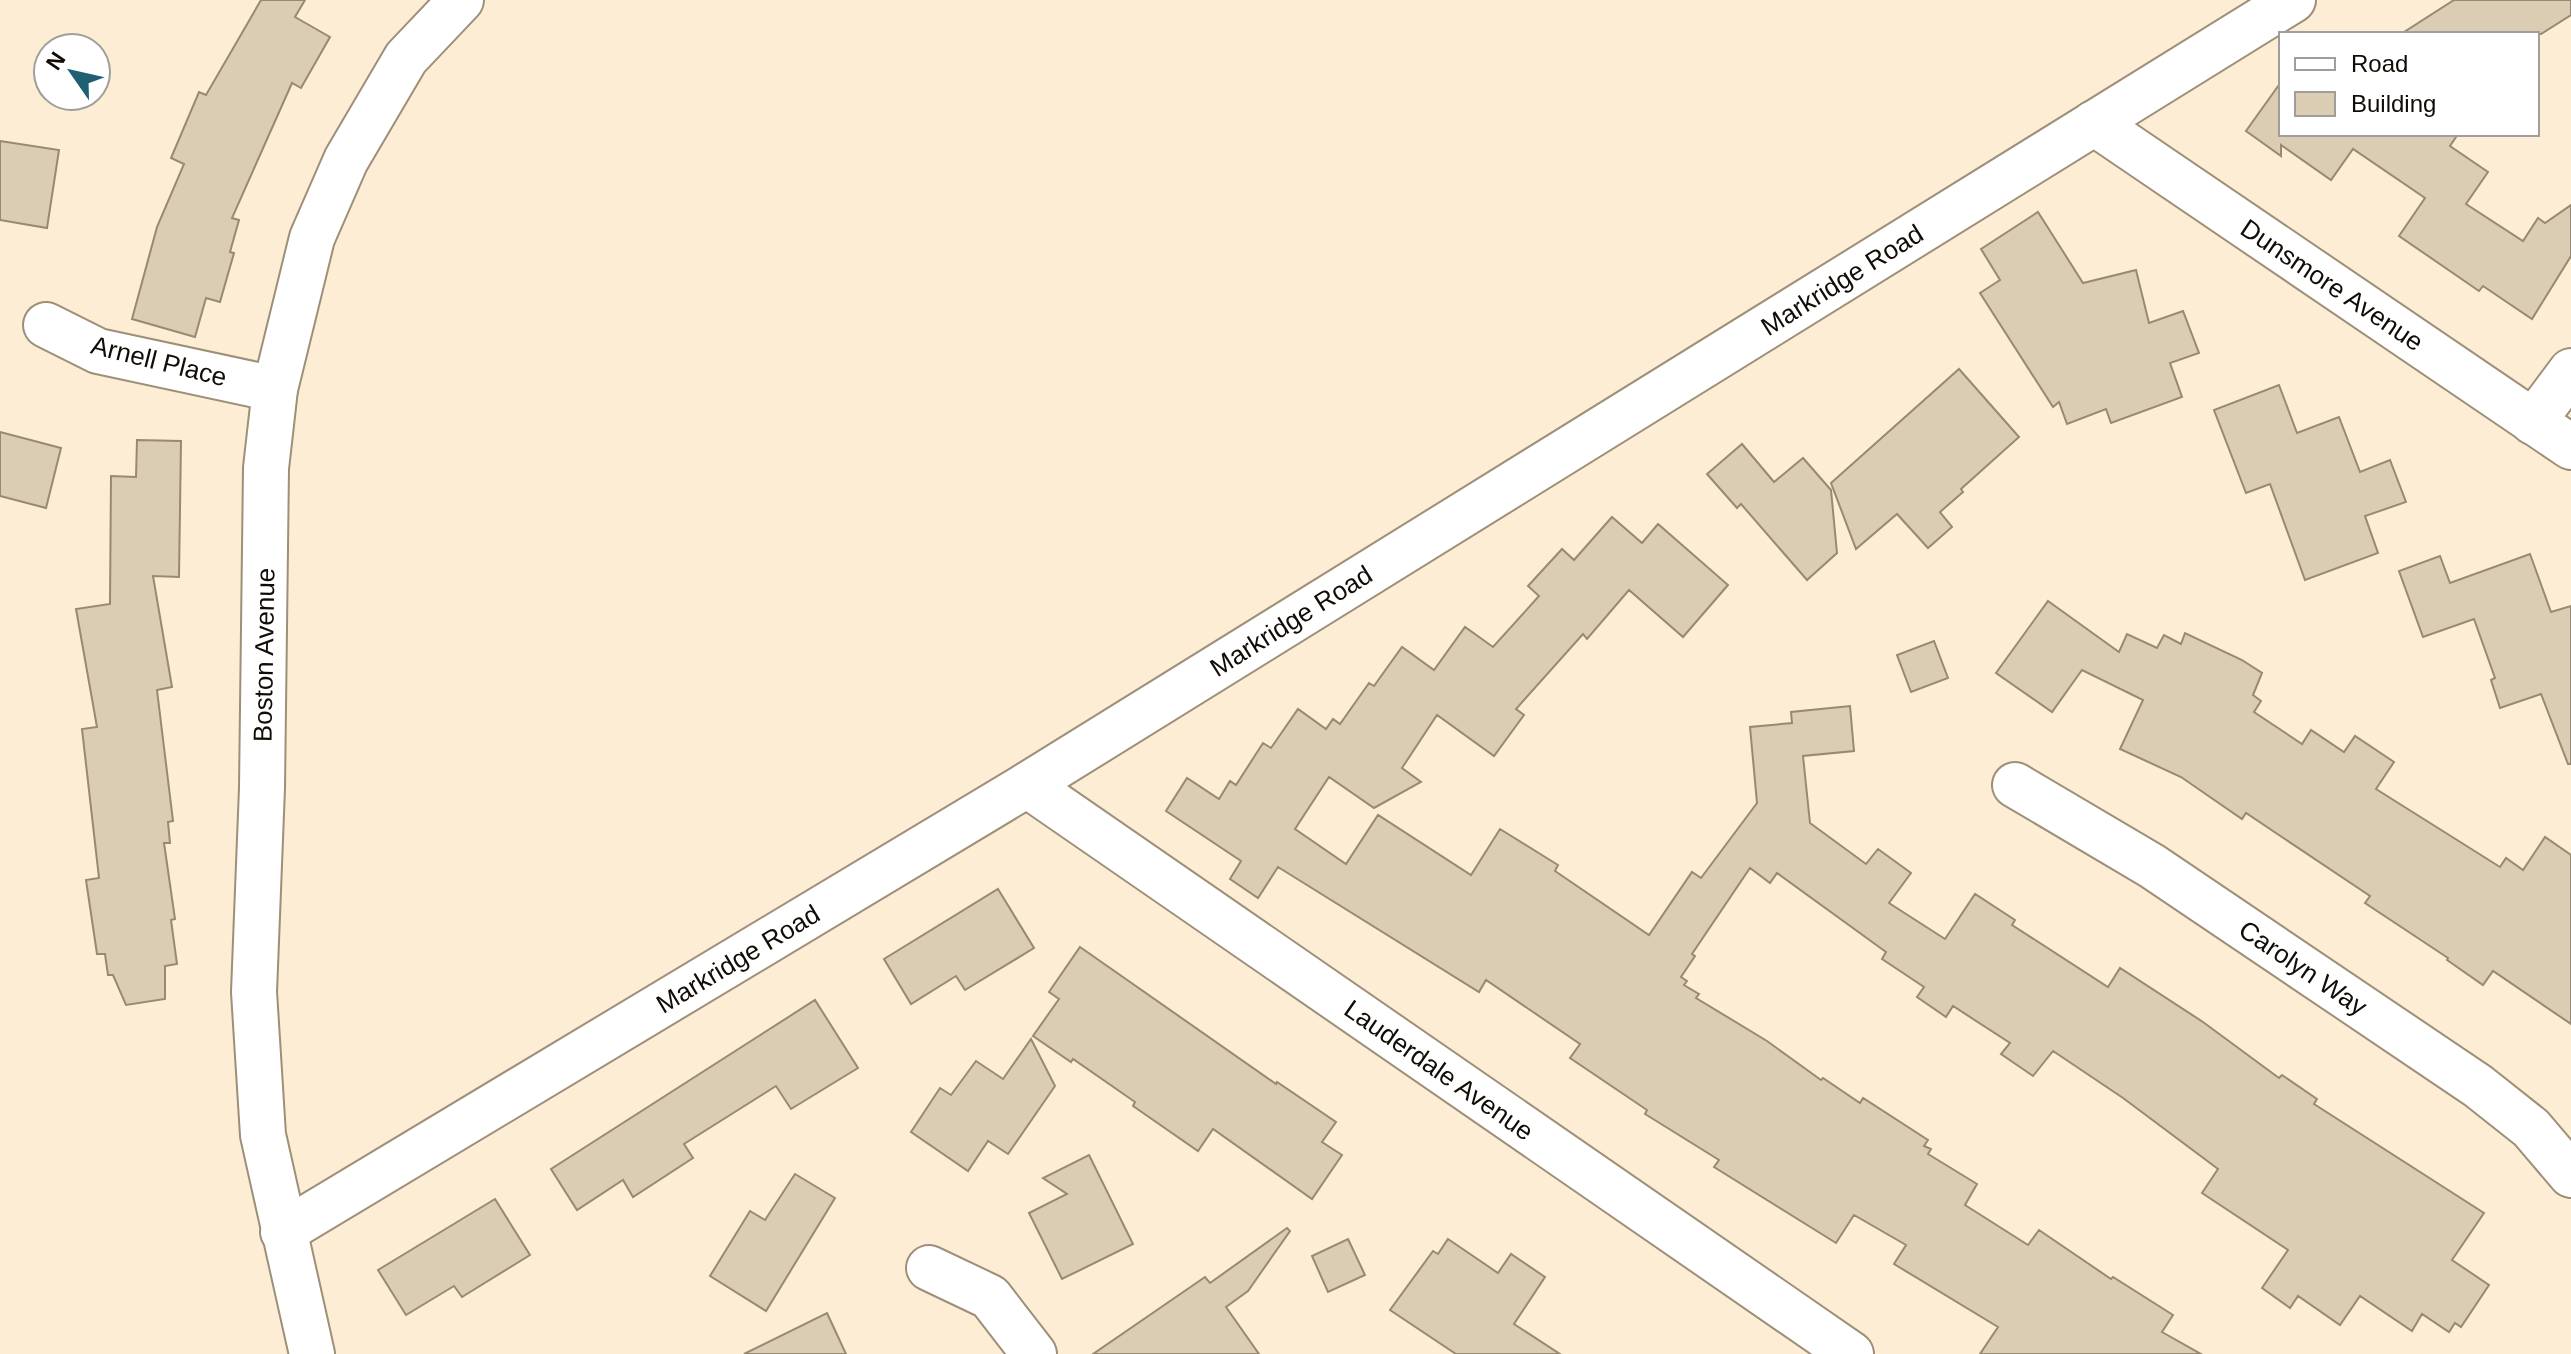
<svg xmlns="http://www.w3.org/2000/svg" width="2571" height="1354" viewBox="0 0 2571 1354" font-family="Helvetica,sans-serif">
  <rect width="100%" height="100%" fill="#fdedd4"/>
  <g fill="#dbccb4" stroke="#978973" stroke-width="2">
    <path d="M 261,0 L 305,0 L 295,17 L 330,37 L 301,88 L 292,83 L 232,218 L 239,220 L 230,252 L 234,253 L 220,302 L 206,298 L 195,337 L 132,319 L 157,227 L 184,164 L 171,158 L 199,92 L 206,95 Z"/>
    <path d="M 2454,0 L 2571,0 L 2571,15 L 2541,34 L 2401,34 Z"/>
    <path d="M 2281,82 L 2281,134 L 2458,134 L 2450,146 L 2488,172 L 2466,204 L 2523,241 L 2538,218 L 2545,223 L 2571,205 L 2571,256 L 2532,319 L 2483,286 L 2479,291 L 2399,236 L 2425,198 L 2353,149 L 2331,180 L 2281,145 L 2281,156 L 2246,131 Z"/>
    <path d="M 0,141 L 59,150 L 47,228 L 0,220 Z"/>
    <path d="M 2038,212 L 2083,283 L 2136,270 L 2149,323 L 2183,311 L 2199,353 L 2170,363 L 2182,397 L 2111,423 L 2106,409 L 2067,424 L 2059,402 L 2053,407 L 1980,293 L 2000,280 L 1981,249 Z"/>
    <path d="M 1959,369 L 2019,437 L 1961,489 L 1963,492 L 1940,512 L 1952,527 L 1928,548 L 1897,514 L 1856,549 L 1831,483 Z"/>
    <path d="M 2279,385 L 2297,433 L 2339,417 L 2360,472 L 2390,460 L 2406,502 L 2365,516 L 2378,553 L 2305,580 L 2270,484 L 2246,493 L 2214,410 Z"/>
    <path d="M 0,432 L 61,448 L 46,508 L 0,496 Z"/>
    <path d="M 137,440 L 181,441 L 179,577 L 153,576 L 172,687 L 157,690 L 173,821 L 168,822 L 170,843 L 164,843 L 175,919 L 171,920 L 177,964 L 165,966 L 165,999 L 126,1005 L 113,975 L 108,975 L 105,954 L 97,954 L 86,880 L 99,878 L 82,729 L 97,727 L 76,609 L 110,604 L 111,476 L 136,477 Z"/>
    <path d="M 1742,444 L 1774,482 L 1803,458 L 1831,490 L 1837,553 L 1807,580 L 1741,504 L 1737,508 L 1707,474 Z"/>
    <path d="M 1612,517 L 1642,543 L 1658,524 L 1728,585 L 1683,637 L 1629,590 L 1587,639 L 1583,634 L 1516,709 L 1524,715 L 1494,756 L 1437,715 L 1402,768 L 1421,782 L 1374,808 L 1329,777 L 1295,829 L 1346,864 L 1378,815 L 1471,875 L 1500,829 L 1558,865 L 1555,871 L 1649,935 L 1692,872 L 1701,878 L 1757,803 L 1750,727 L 1792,723 L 1791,712 L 1850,706 L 1854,751 L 1803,756 L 1810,823 L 1866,864 L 1878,849 L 1911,873 L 1889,903 L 1945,939 L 1975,894 L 2015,920 L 2012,925 L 2108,987 L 2120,968 L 2203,1022 L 2279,1078 L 2282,1075 L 2317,1099 L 2314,1104 L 2484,1213 L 2452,1260 L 2489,1285 L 2461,1327 L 2455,1323 L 2449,1332 L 2422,1314 L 2412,1331 L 2360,1296 L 2340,1325 L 2298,1296 L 2290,1308 L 2262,1288 L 2288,1250 L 2202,1193 L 2218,1169 L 2123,1098 L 2053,1051 L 2033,1076 L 2001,1054 L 2010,1043 L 1953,1006 L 1946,1017 L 1917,997 L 1924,987 L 1882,959 L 1886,952 L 1777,873 L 1770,883 L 1750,868 L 1692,954 L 1695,956 L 1681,977 L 1687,981 L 1684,985 L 1699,994 L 1696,998 L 1767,1041 L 1821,1080 L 1823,1078 L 1860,1103 L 1863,1098 L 1928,1140 L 1924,1146 L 1931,1149 L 1928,1154 L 1977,1184 L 1965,1205 L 2028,1245 L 2039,1230 L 2111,1279 L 2113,1277 L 2173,1315 L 2162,1332 L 2201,1354 L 1980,1354 L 1998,1327 L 1894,1264 L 1906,1245 L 1854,1215 L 1836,1243 L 1714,1167 L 1719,1160 L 1645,1114 L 1647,1110 L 1570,1058 L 1580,1044 L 1486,980 L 1479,992 L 1278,867 L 1258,898 L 1230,879 L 1241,861 L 1166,811 L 1187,778 L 1219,799 L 1230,781 L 1236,785 L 1263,743 L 1271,748 L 1298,709 L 1326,729 L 1333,719 L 1340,724 L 1369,683 L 1374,686 L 1402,647 L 1434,670 L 1465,627 L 1493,647 L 1539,596 L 1528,586 L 1562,549 L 1574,560 Z"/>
    <path d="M 2530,554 L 2551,612 L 2571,606 L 2571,764 L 2568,764 L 2541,694 L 2500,708 L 2491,680 L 2495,678 L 2474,619 L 2423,637 L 2399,571 L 2440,556 L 2450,583 Z"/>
    <path d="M 2048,601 L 2119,652 L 2127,634 L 2157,648 L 2164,635 L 2181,644 L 2185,633 L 2242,660 L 2262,673 L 2253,695 L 2261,701 L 2254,712 L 2302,744 L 2311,730 L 2344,752 L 2355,736 L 2394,762 L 2376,789 L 2500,867 L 2506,858 L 2523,870 L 2545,837 L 2571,855 L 2571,1024 L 2493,971 L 2483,985 L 2447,960 L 2448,958 L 2365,903 L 2370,896 L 2246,813 L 2242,819 L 2181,777 L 2120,749 L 2143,700 L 2082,670 L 2052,712 L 1996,673 Z"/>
    <path d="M 1934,641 L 1948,678 L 1911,692 L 1897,655 Z"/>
    <path d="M 998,889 L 1034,948 L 965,990 L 956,976 L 911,1004 L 884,959 Z"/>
    <path d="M 1080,947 L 1276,1084 L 1277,1082 L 1336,1122 L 1322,1142 L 1342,1155 L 1312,1199 L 1213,1129 L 1198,1151 L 1133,1106 L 1135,1102 L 1073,1059 L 1071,1062 L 1033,1036 L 1059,999 L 1049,992 Z"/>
    <path d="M 815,1000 L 858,1068 L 791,1109 L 776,1086 L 684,1144 L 693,1158 L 633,1197 L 623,1180 L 577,1210 L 551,1169 Z"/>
    <path d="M 1031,1039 L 1055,1086 L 1008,1154 L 988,1141 L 968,1171 L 911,1132 L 940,1088 L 951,1095 L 976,1061 L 1003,1079 Z"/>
    <path d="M 1089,1155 L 1133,1244 L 1062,1279 L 1029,1213 L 1067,1194 L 1043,1178 Z"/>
    <path d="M 795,1174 L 835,1198 L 766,1311 L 710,1276 L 750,1211 L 765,1220 Z"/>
    <path d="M 495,1199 L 530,1255 L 462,1297 L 454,1286 L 406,1315 L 378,1270 Z"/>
    <path d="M 1287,1228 L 1290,1231 L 1248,1291 L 1226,1307 L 1259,1354 L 1093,1354 L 1205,1277 L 1210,1283 Z"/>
    <path d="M 1348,1239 L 1365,1275 L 1328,1292 L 1312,1256 Z"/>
    <path d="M 1448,1239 L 1498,1273 L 1511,1254 L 1545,1277 L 1514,1324 L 1560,1354 L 1456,1354 L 1390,1310 L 1433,1251 L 1438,1254 Z"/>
    <path d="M 827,1313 L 846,1354 L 744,1354 Z"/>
  </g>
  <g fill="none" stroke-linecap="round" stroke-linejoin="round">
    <g stroke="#9d8f78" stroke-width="48">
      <g id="minor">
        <path d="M 2094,123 L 2571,447"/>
        <path d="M 46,325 L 98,351 L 275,389"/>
        <path d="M 2533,422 L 2571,371"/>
        <path d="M 1027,785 L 1851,1354"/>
        <path d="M 2015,785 L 2152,866 L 2478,1086 L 2531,1128 L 2571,1175"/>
        <path d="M 283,1232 L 1027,785 L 2293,0"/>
        <path d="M 929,1268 L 990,1297 L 1034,1354"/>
        <path d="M 312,1354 L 263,1135 L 254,992 L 262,788 L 266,468 L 275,389 L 312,238 L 346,160 L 406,58 L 461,0"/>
      </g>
    </g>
    <use href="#minor" stroke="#fff" stroke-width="44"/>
  </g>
  <g text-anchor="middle" stroke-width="8" stroke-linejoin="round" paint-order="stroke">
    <g font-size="26" fill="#110c05" stroke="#fff">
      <text transform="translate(1842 280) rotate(-32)" y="9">Markridge Road</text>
      <text transform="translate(2332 285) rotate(34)" y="9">Dunsmore Avenue</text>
      <text transform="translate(159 361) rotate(14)" y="9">Arnell Place</text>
      <text transform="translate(1291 621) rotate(-32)" y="9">Markridge Road</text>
      <text transform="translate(264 655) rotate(-89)" y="9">Boston Avenue</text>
      <text transform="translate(738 959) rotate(-31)" y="9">Markridge Road</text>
      <text transform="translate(2303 968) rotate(34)" y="9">Carolyn Way</text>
      <text transform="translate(1439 1070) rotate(35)" y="9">Lauderdale Avenue</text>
    </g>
  </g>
  <rect x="2279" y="32" width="260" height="104" fill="#ffffff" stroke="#a09e9b" stroke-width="2"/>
  <rect x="2295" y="58" width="40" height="12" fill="#ffffff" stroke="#a09e9b" stroke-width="2"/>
  <text x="2351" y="72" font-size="24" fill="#110c05">Road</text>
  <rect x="2295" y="92" width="40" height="24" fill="#dbccb4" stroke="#a09e9b" stroke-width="2"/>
  <text x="2351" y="112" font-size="24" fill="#110c05">Building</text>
  <g transform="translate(72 72) rotate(304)"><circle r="38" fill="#ffffff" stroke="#a09e9b" stroke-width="2"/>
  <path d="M0-6L14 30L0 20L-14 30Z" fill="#1e5f74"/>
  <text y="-12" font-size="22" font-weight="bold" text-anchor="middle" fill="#110c05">N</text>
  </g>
</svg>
